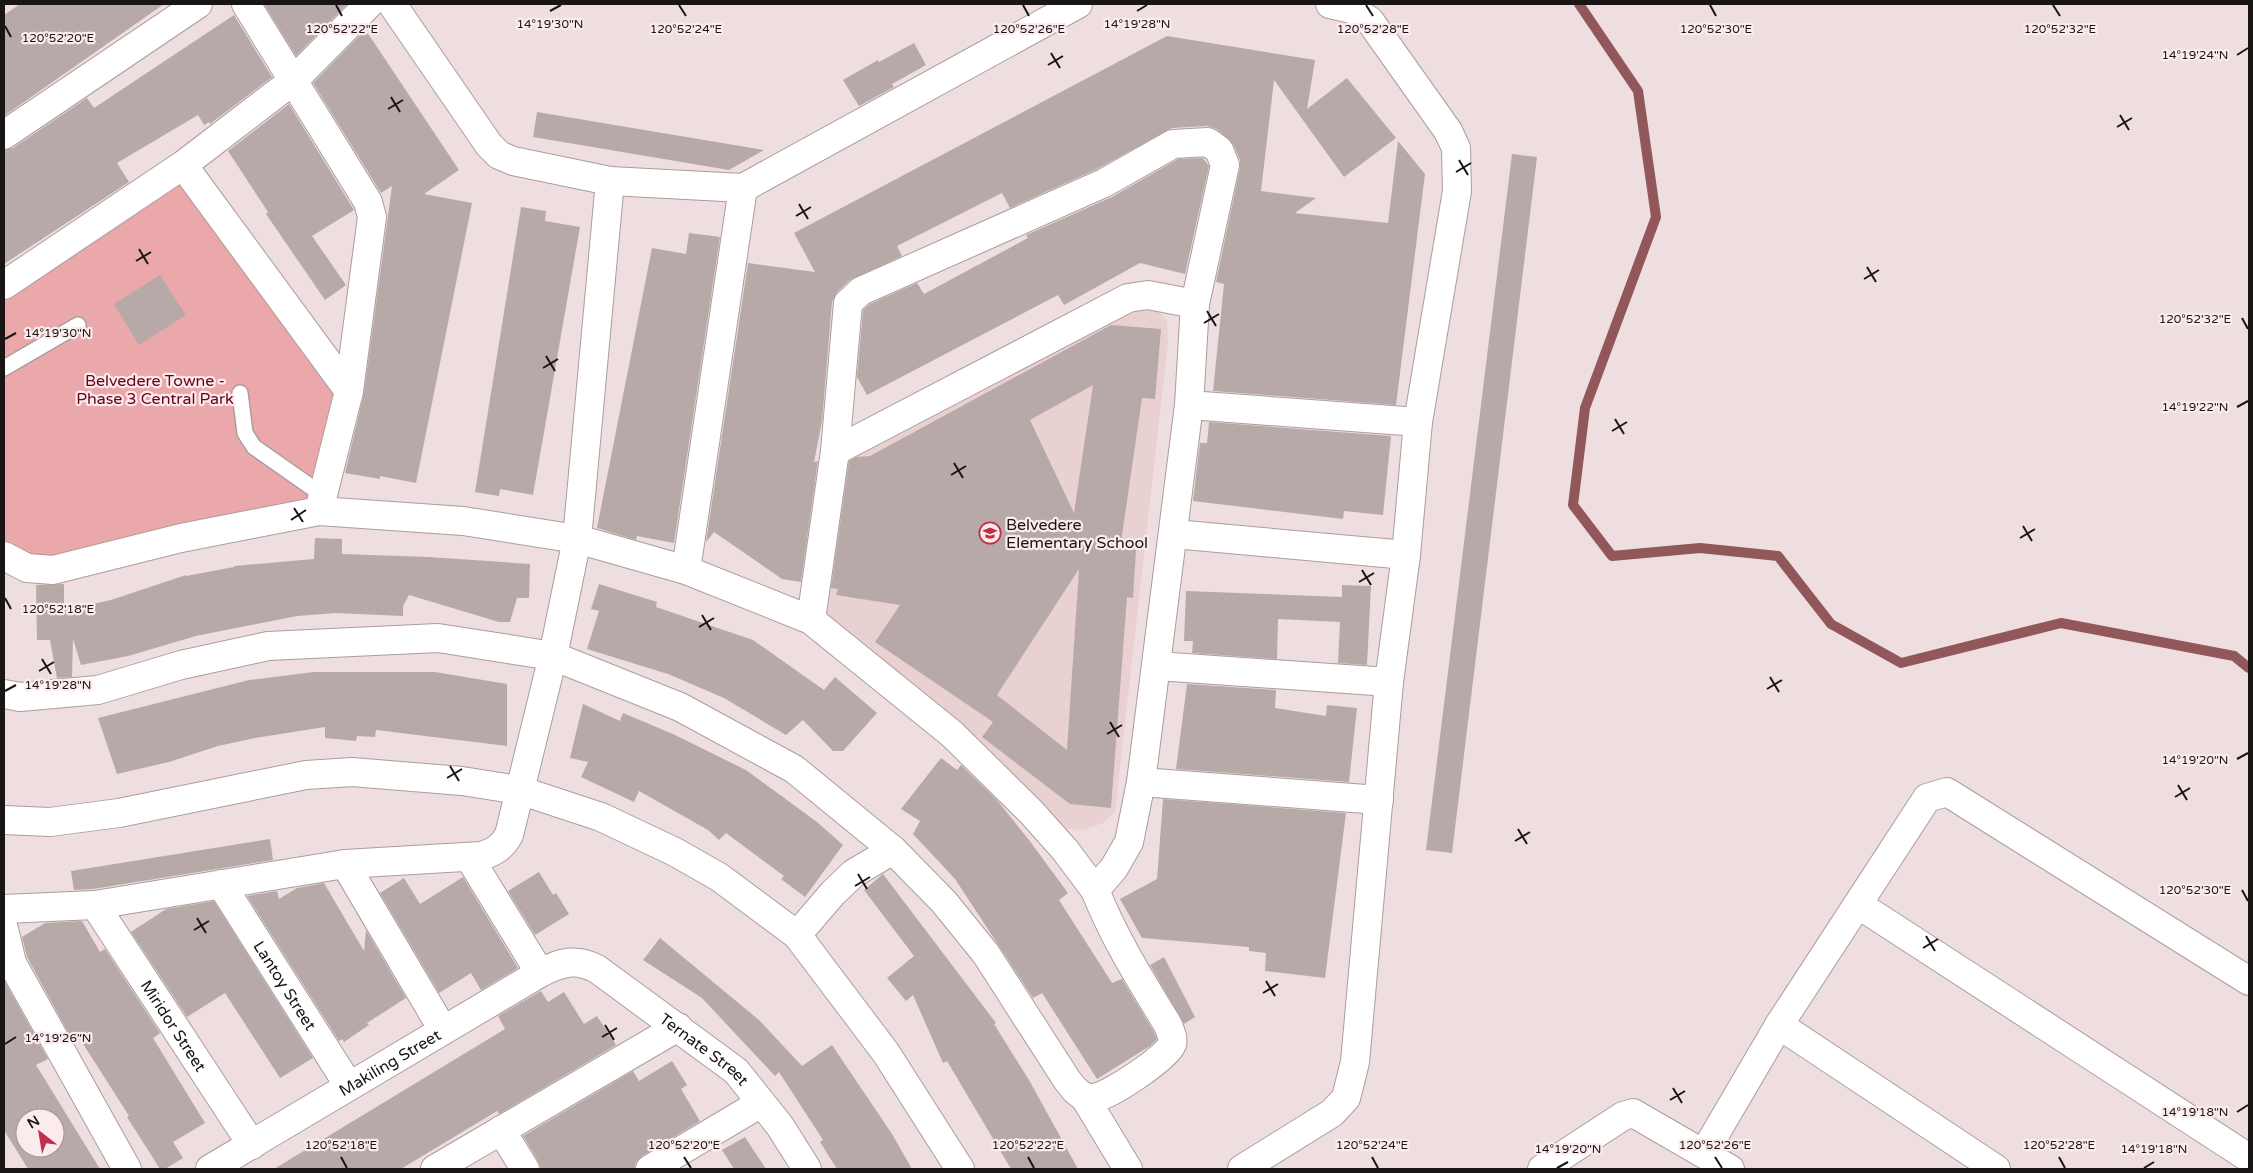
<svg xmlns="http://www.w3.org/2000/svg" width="2253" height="1173" viewBox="0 0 2253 1173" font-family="'Varela Round',sans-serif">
  <rect width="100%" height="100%" fill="#efdedf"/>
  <path fill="#e9d0d1" d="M 1155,307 L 1167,322 L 1168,342 L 1115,811 L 1103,823 L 1083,830 L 1064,829 L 820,612 L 845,454 L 1129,308 Z"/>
  <path fill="#eaa8ab" d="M 177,169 L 349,391 L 319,511 L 53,570 L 4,556 L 4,285 Z"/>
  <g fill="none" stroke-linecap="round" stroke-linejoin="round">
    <path stroke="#91575a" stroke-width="10" d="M 1579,4 L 1638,91 L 1656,217 L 1585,408 L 1573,505 L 1612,556 L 1700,548 L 1778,556 L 1831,624 L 1901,663 L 2061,623 L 2234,656 L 2249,668"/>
  </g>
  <g fill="#b8a9a9" fill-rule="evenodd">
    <path d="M 20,4 L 164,4 L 4,116 L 4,15 Z"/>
    <path d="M 264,4 L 347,4 L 296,56 Z"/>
    <path d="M 234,15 L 272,77 L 210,124 L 209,122 L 204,125 L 198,115 L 117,163 L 129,182 L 4,264 L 4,150 L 13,148 L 87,98 L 94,108 Z"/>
    <path d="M 364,31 L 369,35 L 459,170 L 424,194 L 472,203 L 416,483 L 380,476 L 380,479 L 345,473 L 364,393 L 392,186 L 381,193 L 313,83 Z"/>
    <path d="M 1167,36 L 1315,60 L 1307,109 L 1347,78 L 1396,138 L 1344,177 L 1274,80 L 1261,191 L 1316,198 L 1295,213 L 1388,223 L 1398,141 L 1425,174 L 1396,405 L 1213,391 L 1224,284 L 1216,282 L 1240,168 L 1240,160 L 1233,144 L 1217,129 L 1207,126 L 1172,128 L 1097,169 L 1010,208 L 1002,193 L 897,246 L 902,256 L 850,280 L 837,292 L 832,302 L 822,421 L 814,462 L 818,461 L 801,582 L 782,579 L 714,532 L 706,542 L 748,263 L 815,272 L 794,233 Z"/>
    <path d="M 914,43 L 926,65 L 892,84 L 894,87 L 859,106 L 843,80 L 878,60 L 879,62 Z"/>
    <path d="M 289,104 L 354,210 L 312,236 L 346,285 L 325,300 L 266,214 L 268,212 L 228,151 Z"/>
    <path d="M 537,112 L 764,150 L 729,170 L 533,137 Z"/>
    <path d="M 1512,154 L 1537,157 L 1452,853 L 1426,850 Z"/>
    <path d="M 1203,158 L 1209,166 L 1185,274 L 1140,263 L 1064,305 L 1058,295 L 867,395 L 857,377 L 863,310 L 870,304 L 917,283 L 924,294 L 1028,238 L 1026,235 L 1112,197 L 1178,159 Z"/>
    <path d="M 521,207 L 546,211 L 545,221 L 580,227 L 533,495 L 500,489 L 499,496 L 475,492 Z"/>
    <path d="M 689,233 L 720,237 L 674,543 L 637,536 L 636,540 L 597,528 L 652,248 L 686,254 Z"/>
    <path d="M 160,275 L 186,315 L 139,345 L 114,304 Z"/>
    <path d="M 1111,325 L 1161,329 L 1155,399 L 1142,398 L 1120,549 L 1136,550 L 1133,598 L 1127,597 L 1111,808 L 1070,804 L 982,737 L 993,722 L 875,642 L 900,605 L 836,595 L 838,589 L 831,588 L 849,461 L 856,457 L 870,456 ZM 1093,385 L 1074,513 L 1030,420 ZM 1079,569 L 1067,750 L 997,695 Z"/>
    <path d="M 1209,422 L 1391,436 L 1383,515 L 1344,511 L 1343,519 L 1193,501 L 1200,443 L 1207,443 Z"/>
    <path d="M 315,538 L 342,539 L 342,554 L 429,557 L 530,564 L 529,598 L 517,598 L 510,622 L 499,622 L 409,595 L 403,606 L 403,616 L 336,613 L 297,616 L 196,636 L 128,656 L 81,665 L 73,639 L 72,677 L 57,678 L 50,640 L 37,640 L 36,585 L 64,584 L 64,610 L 111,600 L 186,575 L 186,576 L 234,567 L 234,566 L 314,559 Z"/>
    <path d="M 599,584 L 657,602 L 656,607 L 753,640 L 824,690 L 835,677 L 877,713 L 843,751 L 833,751 L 803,720 L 786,735 L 724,698 L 668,674 L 587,649 L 599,611 L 591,609 Z"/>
    <path d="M 1342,585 L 1371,586 L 1367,665 L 1338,663 L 1340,622 L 1278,619 L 1277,659 L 1192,653 L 1193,641 L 1184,641 L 1186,591 L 1342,597 Z"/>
    <path d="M 314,672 L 435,672 L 507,684 L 507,746 L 376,730 L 375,737 L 357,736 L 356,741 L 325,738 L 325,727 L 255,738 L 218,746 L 169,762 L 117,774 L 98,718 L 249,680 Z"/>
    <path d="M 1187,684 L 1276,690 L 1275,708 L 1326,716 L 1327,705 L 1357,708 L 1349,782 L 1176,769 Z"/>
    <path d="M 583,704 L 620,721 L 623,713 L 673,734 L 746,770 L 817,822 L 843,845 L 805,897 L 781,879 L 784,876 L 726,833 L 719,840 L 708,830 L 639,791 L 634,802 L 581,777 L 588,762 L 570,758 Z"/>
    <path d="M 941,758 L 957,770 L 961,765 L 996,799 L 1029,840 L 1068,893 L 1059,900 L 1112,983 L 1122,979 L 1154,1032 L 1157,1039 L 1150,1046 L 1097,1079 L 1042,993 L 1033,998 L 955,879 L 913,834 L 920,821 L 901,809 Z"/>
    <path d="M 1163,799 L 1346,813 L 1325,978 L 1265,971 L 1266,953 L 1249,951 L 1249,947 L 1142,938 L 1120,899 L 1157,879 Z"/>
    <path d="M 270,839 L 273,860 L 93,889 L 74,890 L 71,871 Z"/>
    <path d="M 539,872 L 553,895 L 556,893 L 569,914 L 535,935 L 508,891 Z"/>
    <path d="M 883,874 L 996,1023 L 994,1024 L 1029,1080 L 1078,1169 L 1011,1169 L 947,1061 L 943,1063 L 913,995 L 906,1001 L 887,978 L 914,956 L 864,890 Z"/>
    <path d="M 463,877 L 518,968 L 481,990 L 471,973 L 439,993 L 380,893 L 404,878 L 420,904 Z"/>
    <path d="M 324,883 L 364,951 L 366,930 L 406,998 L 367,1023 L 369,1025 L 344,1042 L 342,1039 L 339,1041 L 247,896 L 277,891 L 279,899 L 297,888 Z"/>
    <path d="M 214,901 L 313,1058 L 280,1078 L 225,993 L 187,1017 L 131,932 L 166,909 Z"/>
    <path d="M 82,921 L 100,952 L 105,949 L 160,1033 L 153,1038 L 205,1123 L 173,1142 L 183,1158 L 165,1169 L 160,1169 L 127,1117 L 129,1116 L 80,1039 L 74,1043 L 27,957 L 22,937 L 45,923 Z"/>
    <path d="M 660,938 L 759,1020 L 802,1066 L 832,1045 L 892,1134 L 912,1169 L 837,1169 L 820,1142 L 823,1140 L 779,1072 L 775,1076 L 702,998 L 643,960 Z"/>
    <path d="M 1164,957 L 1195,1017 L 1184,1024 L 1150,965 Z"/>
    <path d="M 4,980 L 48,1059 L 36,1065 L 100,1169 L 28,1169 L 4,1130 ZM 25,1118 L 55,1118 L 55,1148 L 25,1148 Z"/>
    <path d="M 541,991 L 548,1002 L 564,992 L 584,1024 L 597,1016 L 616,1045 L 499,1114 L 497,1111 L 401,1169 L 274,1169 L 505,1029 L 498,1016 Z"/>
    <path d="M 672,1061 L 687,1085 L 681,1089 L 700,1121 L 642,1156 L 636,1162 L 634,1169 L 541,1169 L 538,1161 L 523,1136 L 633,1071 L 639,1081 Z"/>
    <path d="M 745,1137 L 766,1169 L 734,1169 L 722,1150 Z"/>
  </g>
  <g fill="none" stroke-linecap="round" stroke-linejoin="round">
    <g stroke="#ac9c9d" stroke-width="18">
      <g id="service">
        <path d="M 4,368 L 78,325"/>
        <path d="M 240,393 L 245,433 L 254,447 L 324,496"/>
      </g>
    </g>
    <g stroke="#ac9c9d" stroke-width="30">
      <g id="minor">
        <path d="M 246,4 L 368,202 L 372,217 L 349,391"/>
        <path d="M 392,4 L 489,145 L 499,155 L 513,161 L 610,181 L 743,188 L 1078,4"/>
        <path d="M 4,135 L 198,4"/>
        <path d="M 4,285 L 183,165 L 294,80 L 369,4"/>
        <path d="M 1189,405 L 1418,422"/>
        <path d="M 835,451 L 848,303 L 861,291 L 1104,183 L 1173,144 L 1208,142 L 1219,150 L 1225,165 L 1195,304"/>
        <path d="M 319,511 L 463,521 L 577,539 L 686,570 L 811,620 L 952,734 L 1032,813 L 1065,850 L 1095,890 L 1114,868 L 1129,842 L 1141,782 L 1189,405 L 1195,304 L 1148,295 L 1128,298 L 835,451 L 811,620"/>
        <path d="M 1174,534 L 1406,555"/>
        <path d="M 4,556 L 27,568 L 53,570 L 181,538 L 319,511 L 349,391 L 183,165"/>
        <path d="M 686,570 L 743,188"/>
        <path d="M 1157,666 L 1389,682"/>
        <path d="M 4,694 L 20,697 L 98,690 L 181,665 L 268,646 L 438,638 L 553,656 L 680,707 L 794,769 L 893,850"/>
        <path d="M 1141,782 L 1379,800"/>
        <path d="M 4,820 L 50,822 L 119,813 L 306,775 L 352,772 L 462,781 L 519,790 L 601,817 L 675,852 L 719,877 L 797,935 L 886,1053 L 960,1169"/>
        <path d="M 469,857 L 540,973"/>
        <path d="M 345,864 L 443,1030"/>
        <path id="s1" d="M 221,884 L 349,1086"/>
        <path id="s2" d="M 95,905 L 252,1145"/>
        <path d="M 1859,905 L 2249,1158"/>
        <path d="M 4,909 L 95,905 L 345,864 L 481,856 C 495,852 502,847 509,835 L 553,656 L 577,539 L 610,181"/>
        <path d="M 4,929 L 12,963 L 127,1169"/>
        <path d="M 797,935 L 833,893 L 854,873 L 893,850 L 944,902 L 986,954 L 1067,1080 L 1075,1090 L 1085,1098 L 1128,1169"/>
        <path d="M 1779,1025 L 1996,1169"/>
        <path d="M 1085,1098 C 1089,1098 1093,1098 1097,1097 C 1110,1095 1168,1057 1172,1044 C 1174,1038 1170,1031 1168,1025 C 1141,981 1114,938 1095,890"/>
        <path d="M 501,1130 L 525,1169"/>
        <path d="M 1704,1153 L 1779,1025 L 1927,798 L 1947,792 L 2249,981"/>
        <path id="s3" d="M 210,1169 L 540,973 C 561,962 576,958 597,969 L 736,1071 L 780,1126 L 807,1169"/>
        <path d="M 435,1169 L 678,1027"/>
        <path d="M 650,1169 L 761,1103"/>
        <path d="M 1242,1169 L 1332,1113 L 1346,1098 L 1355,1062 L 1389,682 L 1406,555 L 1418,422 L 1457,191 L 1456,148 L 1448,131 L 1370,21 L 1352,9 L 1330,4"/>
        <path d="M 1542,1169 L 1623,1116 L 1633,1113 L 1730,1169"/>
      </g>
    </g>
    <use href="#service" stroke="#fff" stroke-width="15"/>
    <use href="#minor" stroke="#fff" stroke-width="28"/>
  </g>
  <path fill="none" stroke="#1a1515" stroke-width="2" d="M 336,5 L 342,16M 679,5 L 686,16M 1023,5 L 1029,16M 1366,5 L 1373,16M 1710,5 L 1716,16M 2053,5 L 2060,16M 550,11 L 561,5M 1137,11 L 1147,5M 5,26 L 11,37M 1051,53 L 1060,68M 2237,55 L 2248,48M 1048,65 L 1063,56M 391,97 L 400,112M 388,109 L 403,100M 2120,115 L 2129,130M 2117,127 L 2132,118M 1459,160 L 1468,175M 1456,172 L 1471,163M 799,204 L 808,219M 796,216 L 811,207M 139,249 L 148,264M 136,261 L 151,252M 1867,267 L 1876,282M 1864,279 L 1879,270M 1207,311 L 1216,326M 2242,318 L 2248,329M 1204,323 L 1219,314M 5,339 L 16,333M 546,356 L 555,371M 543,368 L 558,359M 2237,407 L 2248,401M 1615,419 L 1624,434M 1612,431 L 1627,422M 954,463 L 963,478M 951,475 L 966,466M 294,508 L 303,522M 291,520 L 306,510M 2023,526 L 2032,541M 2020,538 L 2035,529M 1362,570 L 1371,585M 1359,582 L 1374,573M 5,598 L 11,609M 702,615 L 711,630M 699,627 L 714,618M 42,659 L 51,674M 39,671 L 54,662M 1770,677 L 1779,692M 1767,689 L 1782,680M 5,691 L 16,685M 1110,722 L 1119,737M 1107,734 L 1122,725M 2237,759 L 2248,753M 450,766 L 459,781M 447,778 L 462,769M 2178,785 L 2187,800M 2175,797 L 2190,788M 1518,829 L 1527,844M 1515,841 L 1530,832M 858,874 L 867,889M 855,886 L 870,877M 2242,890 L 2248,901M 197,918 L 206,933M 194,930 L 209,921M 1926,936 L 1935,951M 1923,948 L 1938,939M 1266,981 L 1275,996M 1263,993 L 1278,984M 605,1025 L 614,1040M 602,1037 L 617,1028M 5,1044 L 16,1037M 1673,1088 L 1682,1103M 1670,1100 L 1685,1091M 2237,1112 L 2248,1105M 341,1157 L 347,1168M 684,1157 L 691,1168M 1028,1157 L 1034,1168M 1372,1157 L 1378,1168M 1715,1157 L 1722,1168M 2059,1157 L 2065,1168M 1557,1168 L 1568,1162M 2144,1168 L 2154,1162"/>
  <defs>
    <g id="school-ring" transform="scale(1.125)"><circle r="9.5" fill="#fcebec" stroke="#c02f48" stroke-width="1.5"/><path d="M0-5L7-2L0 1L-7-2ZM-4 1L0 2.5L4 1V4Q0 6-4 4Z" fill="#c02f48"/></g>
  </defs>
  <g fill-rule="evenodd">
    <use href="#school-ring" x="990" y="533"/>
  </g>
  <g text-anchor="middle" stroke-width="4.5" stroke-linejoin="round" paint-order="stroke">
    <g font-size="16" fill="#69011d" stroke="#fcebec">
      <text x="155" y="386">Belvedere Towne -<tspan x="155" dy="18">Phase 3 Central Park</tspan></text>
    </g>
    <g font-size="16" fill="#1a1515" stroke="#fcebec" text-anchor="start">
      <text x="1006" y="530">Belvedere<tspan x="1006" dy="18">Elementary School</tspan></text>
    </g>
    <g font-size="16" fill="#1a1515" stroke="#fcebec">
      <text dy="6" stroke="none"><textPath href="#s1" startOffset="120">Lantoy Street</textPath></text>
      <text dy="6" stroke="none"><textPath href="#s2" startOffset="144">Miridor Street</textPath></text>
      <text dy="6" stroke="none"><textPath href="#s3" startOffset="578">Ternate Street</textPath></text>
      <text dy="6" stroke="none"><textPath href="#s3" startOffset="209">Makiling Street</textPath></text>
    </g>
  </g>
  <g font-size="12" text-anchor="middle" fill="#1a1515" stroke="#fcebec" stroke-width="4.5" stroke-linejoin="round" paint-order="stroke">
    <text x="1137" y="28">14°19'28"N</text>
    <text x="550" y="28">14°19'30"N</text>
    <text x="342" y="33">120°52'22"E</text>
    <text x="686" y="33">120°52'24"E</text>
    <text x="1029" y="33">120°52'26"E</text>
    <text x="1373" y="33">120°52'28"E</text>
    <text x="1716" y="33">120°52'30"E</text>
    <text x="2060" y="33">120°52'32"E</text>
    <text x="58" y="42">120°52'20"E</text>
    <text x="2195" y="59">14°19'24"N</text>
    <text x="2195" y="323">120°52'32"E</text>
    <text x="58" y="337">14°19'30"N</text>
    <text x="2195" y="411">14°19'22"N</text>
    <text x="58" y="613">120°52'18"E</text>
    <text x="58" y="689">14°19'28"N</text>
    <text x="2195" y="764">14°19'20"N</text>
    <text x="2195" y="894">120°52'30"E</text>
    <text x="58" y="1042">14°19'26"N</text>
    <text x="2195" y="1116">14°19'18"N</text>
    <text x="341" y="1149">120°52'18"E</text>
    <text x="684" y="1149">120°52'20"E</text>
    <text x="1028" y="1149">120°52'22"E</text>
    <text x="1372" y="1149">120°52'24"E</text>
    <text x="1715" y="1149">120°52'26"E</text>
    <text x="2059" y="1149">120°52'28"E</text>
    <text x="1568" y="1153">14°19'20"N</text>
    <text x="2154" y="1153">14°19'18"N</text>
  </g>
  <rect width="2253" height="1173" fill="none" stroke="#1a1515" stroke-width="10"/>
  <g transform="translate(40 1133) rotate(329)"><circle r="24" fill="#fcebec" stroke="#a29596"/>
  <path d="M0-4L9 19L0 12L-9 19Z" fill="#c02f48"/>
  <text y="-8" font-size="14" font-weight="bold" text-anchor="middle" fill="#1a1515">N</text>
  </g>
</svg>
